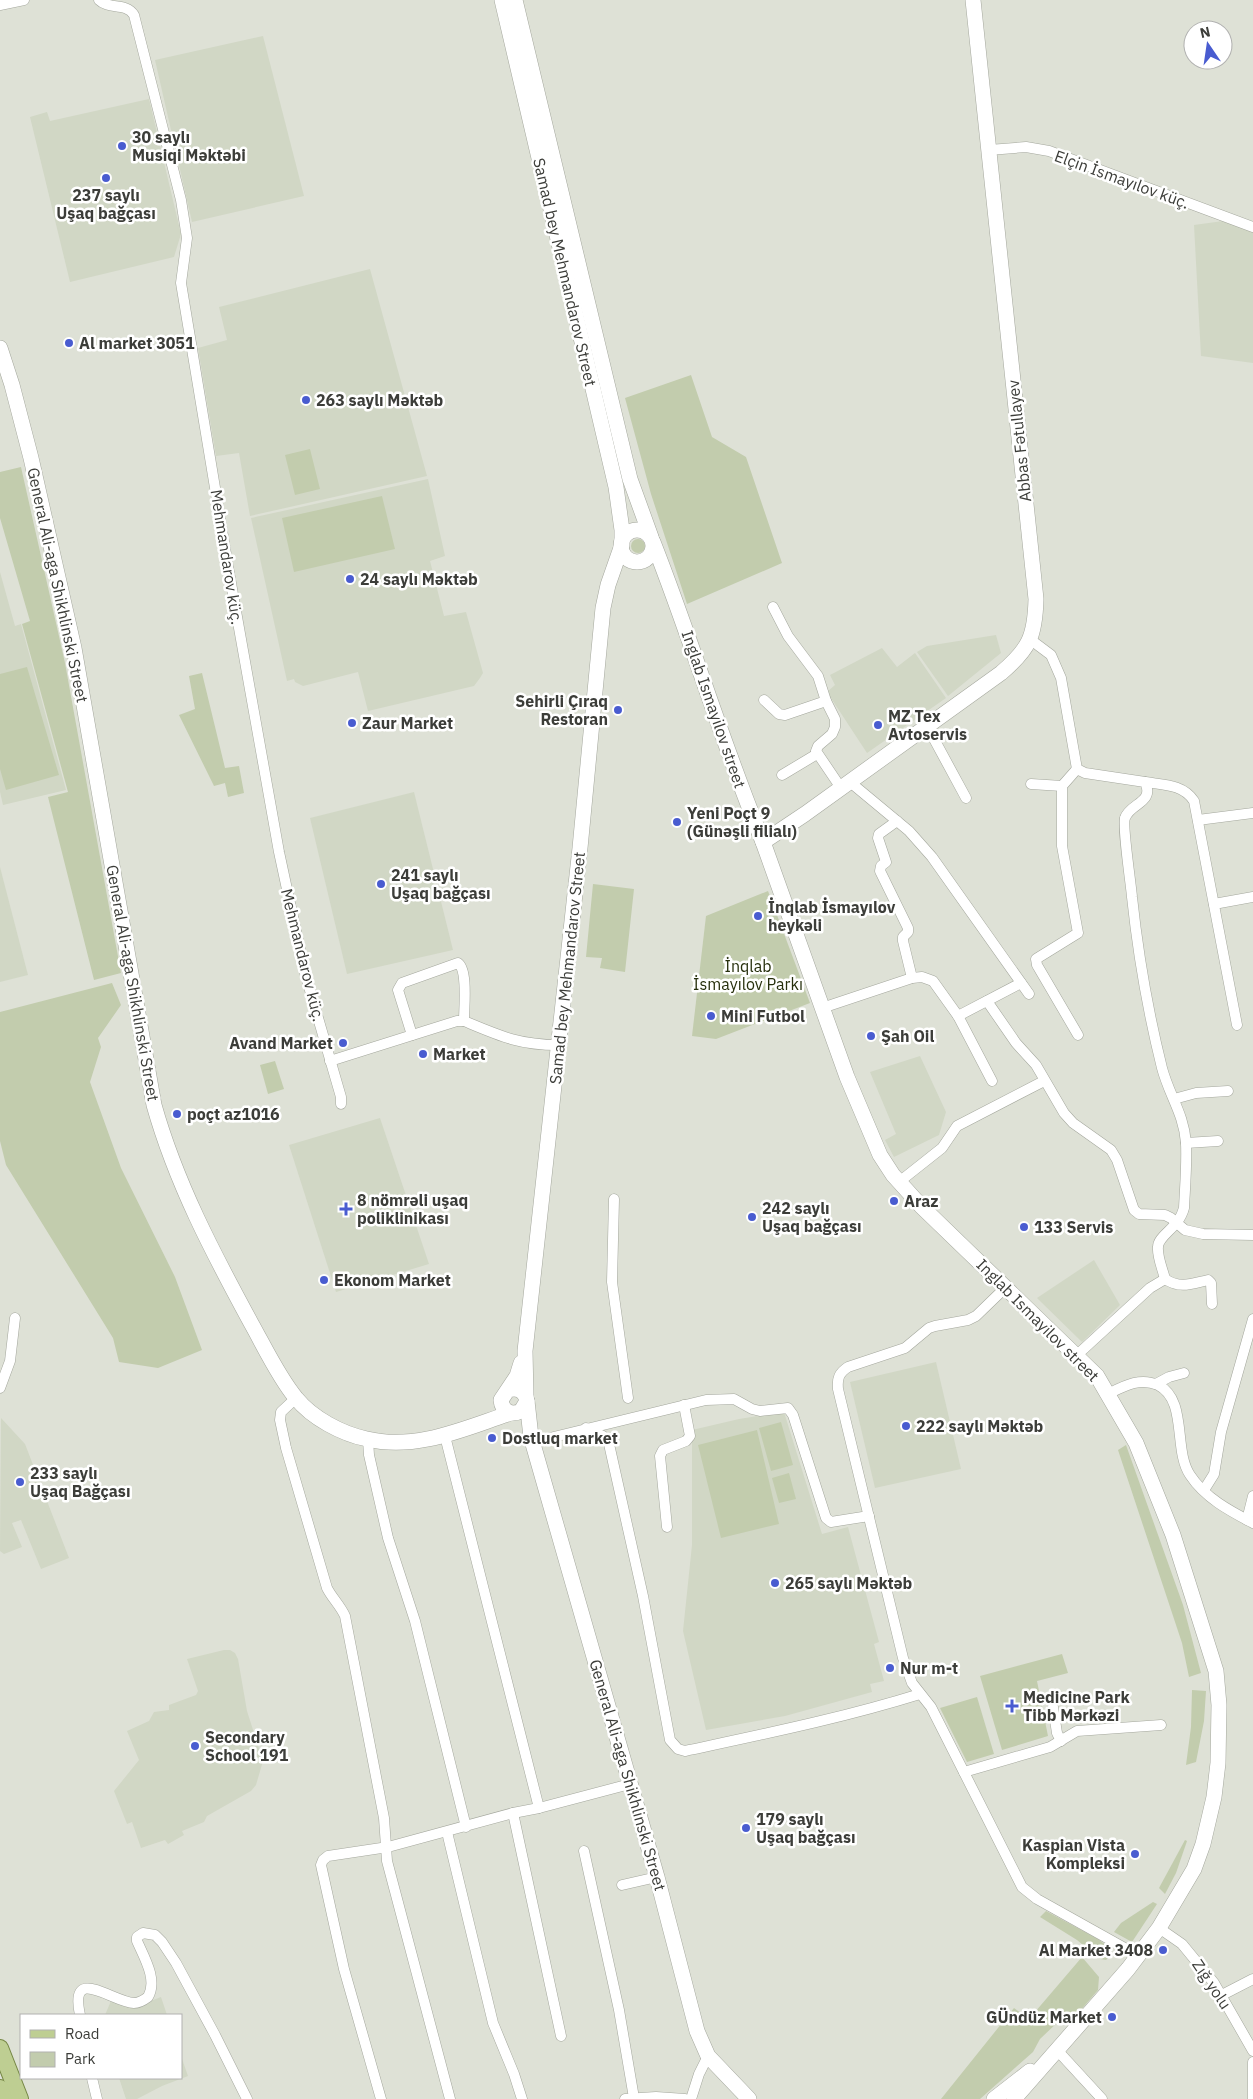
<svg xmlns="http://www.w3.org/2000/svg" width="1253" height="2099" viewBox="0 0 1253 2099" font-family="'IBM Plex Sans',sans-serif">
  <rect width="100%" height="100%" fill="#dee1d6"/>
  <g fill="#d1d7c5">
    <path d="M 263,36 L 304,196 L 192,222 L 155,60 Z"/>
    <path d="M 149,99 L 181,234 L 174,257 L 70,282 L 30,117 L 47,112 L 50,121 Z"/>
    <path d="M 1223,221 L 1253,232 L 1253,363 L 1201,356 L 1194,225 Z"/>
    <path d="M 370,269 L 427,476 L 250,516 L 239,453 L 216,456 L 198,348 L 227,340 L 219,307 Z"/>
    <path d="M 428,479 L 445,556 L 430,561 L 444,616 L 466,612 L 483,673 L 480,678 L 474,686 L 368,711 L 358,672 L 303,686 L 295,682 L 294,679 L 287,681 L 251,518 Z"/>
    <path d="M 0,572 L 15,626 L 21,624 L 66,790 L 3,805 L 0,792 Z"/>
    <path d="M 996,635 L 1001,653 L 948,696 L 917,652 L 927,646 Z"/>
    <path d="M 882,648 L 897,667 L 915,653 L 946,698 L 867,753 L 827,692 L 835,685 L 830,675 Z"/>
    <path d="M 414,792 L 453,950 L 347,974 L 310,818 Z"/>
    <path d="M 0,867 L 28,975 L 0,982 Z"/>
    <path d="M 920,1056 L 946,1112 L 939,1135 L 894,1157 L 885,1140 L 896,1134 L 870,1072 Z"/>
    <path d="M 380,1118 L 429,1264 L 336,1292 L 289,1145 Z"/>
    <path d="M 1094,1260 L 1120,1305 L 1082,1342 L 1037,1298 Z"/>
    <path d="M 936,1362 L 961,1469 L 875,1488 L 850,1382 Z"/>
    <path d="M 784,1412 L 822,1534 L 848,1527 L 879,1642 L 874,1644 L 884,1681 L 870,1684 L 872,1692 L 785,1716 L 706,1730 L 683,1631 L 692,1545 L 692,1430 L 739,1419 Z"/>
    <path d="M 1,1418 L 25,1444 L 69,1558 L 41,1569 L 21,1520 L 12,1523 L 22,1547 L 4,1554 L 0,1551 Z"/>
    <path d="M 224,1650 L 230,1650 L 235,1653 L 238,1659 L 247,1711 L 263,1761 L 256,1785 L 251,1791 L 207,1816 L 204,1822 L 182,1831 L 184,1835 L 168,1844 L 165,1840 L 141,1848 L 132,1822 L 127,1824 L 114,1791 L 139,1760 L 127,1731 L 149,1721 L 154,1712 L 169,1710 L 169,1705 L 196,1695 L 198,1691 L 187,1659 Z"/>
    <path d="M 161,1997 L 167,2015 L 105,2015 L 111,2001 L 124,2006 L 135,2007 Z"/>
    <path d="M 181,2056 L 188,2076 L 162,2086 L 137,2099 L 126,2099 L 119,2078 L 181,2078 Z"/>
  </g>
  <g fill="#c2ccad">
    <path d="M 691,375 L 712,437 L 746,457 L 782,563 L 687,604 L 651,494 L 625,398 Z"/>
    <path d="M 310,449 L 320,489 L 295,495 L 285,455 Z"/>
    <path d="M 21,467 L 65,663 L 121,973 L 94,980 L 48,797 L 68,792 L 22,624 L 30,621 L 0,518 L 0,472 Z"/>
    <path d="M 382,496 L 395,549 L 294,572 L 282,518 Z"/>
    <circle cx="638" cy="546" r="7"/>
    <path d="M 27,667 L 59,775 L 6,790 L 0,769 L 0,674 Z"/>
    <path d="M 202,673 L 225,768 L 239,766 L 244,793 L 228,797 L 225,783 L 214,786 L 179,715 L 195,709 L 189,676 Z"/>
    <path d="M 593,884 L 634,889 L 625,972 L 600,968 L 602,958 L 586,957 Z"/>
    <path d="M 768,891 L 810,1003 L 716,1039 L 692,1036 L 706,916 Z"/>
    <path d="M 112,983 L 121,1005 L 98,1038 L 101,1047 L 90,1082 L 121,1168 L 175,1277 L 202,1350 L 158,1368 L 119,1362 L 113,1338 L 6,1165 L 0,1141 L 0,1012 Z"/>
    <path d="M 275,1061 L 284,1089 L 268,1094 L 260,1065 Z"/>
    <path d="M 781,1422 L 793,1465 L 771,1471 L 759,1428 Z"/>
    <path d="M 757,1430 L 779,1524 L 721,1538 L 698,1445 Z"/>
    <path d="M 1126,1445 L 1183,1605 L 1201,1673 L 1189,1677 L 1182,1643 L 1118,1450 Z"/>
    <path d="M 789,1473 L 796,1499 L 779,1503 L 772,1478 Z"/>
    <path d="M 1062,1654 L 1068,1673 L 1037,1681 L 1048,1736 L 1002,1750 L 980,1676 Z"/>
    <path d="M 1192,1690 L 1206,1691 L 1204,1721 L 1196,1762 L 1186,1765 L 1191,1727 Z"/>
    <path d="M 977,1697 L 994,1754 L 967,1762 L 940,1708 Z"/>
    <path d="M 1185,1840 L 1187,1841 L 1176,1873 L 1165,1894 L 1159,1888 Z"/>
    <path d="M 1153,1902 L 1157,1904 L 1132,1942 L 1114,1932 L 1121,1923 Z"/>
    <path d="M 1046,1911 L 1098,1939 L 1111,1949 L 1111,1955 L 1106,1960 L 1100,1959 L 1077,1940 L 1040,1917 Z"/>
    <path d="M 1082,1957 L 1099,1977 L 1098,1990 L 1080,2011 L 1060,2020 L 1040,2039 L 1033,2052 L 980,2099 L 941,2099 L 1014,2008 L 1029,2019 Z"/>
  </g>
  <g fill="none" stroke-linecap="round" stroke-linejoin="round">
    <g stroke="#a4a79d" stroke-width="11">
      <g id="minor">
        <path d="M 99,0 C 109,10 126,2 134,15 L 181,200 L 187,238 L 181,283 L 229,572 L 279,852 L 305,973 L 341,1097 L 341,1104"/>
        <path d="M 0,5 L 24,0"/>
        <path d="M 989,150 L 1026,147 L 1049,151 L 1253,227"/>
        <path d="M 773,607 L 788,636 L 818,676 L 826,701 L 835,719 L 835,727 L 832,734 L 818,746 L 816,751 L 841,788"/>
        <path d="M 1031,640 L 1051,655 L 1061,678 L 1077,769 L 1085,773 L 1145,782 C 1155,803 1130,803 1125,818 C 1122,825 1131,884 1132,897 C 1138,954 1148,1012 1162,1068 C 1169,1095 1184,1114 1186,1143 C 1187,1165 1185,1187 1184,1208 C 1179,1228 1158,1235 1158,1247 C 1157,1257 1163,1270 1165,1279"/>
        <path d="M 764,700 L 779,714 L 785,715 L 826,701"/>
        <path d="M 927,726 L 966,798"/>
        <path d="M 1077,769 L 1062,786 L 1062,846 L 1078,933 L 1036,959 L 1037,965 L 1078,1035"/>
        <path d="M 782,775 L 817,754"/>
        <path d="M 850,782 L 909,831 L 932,857 L 1029,994"/>
        <path d="M 1145,782 C 1163,785 1183,784 1194,801 L 1237,1025"/>
        <path d="M 1031,784 L 1062,786"/>
        <path d="M 1198,820 L 1253,813"/>
        <path d="M 897,821 L 879,834 L 878,838 L 886,862 L 881,866 L 880,871 L 908,928 L 908,932 L 903,937 L 903,941 L 912,978"/>
        <path d="M 1214,904 L 1253,897"/>
        <path d="M 987,1001 L 1016,1043 L 1036,1065 L 1064,1113 L 1073,1123 L 1111,1150 L 1117,1160 L 1134,1210 L 1139,1214 L 1165,1215 L 1171,1218 L 1185,1230 L 1203,1234 L 1253,1235"/>
        <path d="M 822,1008 L 912,978 L 922,977 L 933,981 L 958,1016 L 992,1081"/>
        <path d="M 958,1016 L 1021,983"/>
        <path d="M 412,1035 L 398,990 L 402,983 L 458,963 C 468,970 464,1007 464,1021"/>
        <path d="M 330,1061 L 457,1021 L 464,1021 C 500,1036 519,1045 558,1045"/>
        <path d="M 1174,1099 L 1196,1093 L 1228,1091"/>
        <path d="M 1186,1143 L 1218,1141"/>
        <path d="M 899,1182 L 942,1148 L 957,1126 L 1044,1081"/>
        <path d="M 614,1199 L 612,1282 L 628,1398"/>
        <path d="M 1006,1287 L 976,1316 L 968,1320 L 935,1326 L 929,1328 L 905,1348 L 848,1367 C 839,1373 837,1378 838,1389 L 903,1658 L 912,1683 L 931,1707 L 1022,1887 L 1037,1899 L 1139,1956"/>
        <path d="M 1077,1355 L 1150,1288 L 1165,1279 C 1180,1289 1191,1284 1208,1280 L 1211,1283 L 1212,1304"/>
        <path d="M 1156,1384 L 1169,1377 L 1184,1373"/>
        <path d="M 0,1388 L 10,1361 L 15,1318"/>
        <path d="M 1108,1394 C 1124,1386 1140,1377 1158,1385 C 1188,1400 1173,1450 1190,1475 C 1205,1498 1230,1511 1253,1523"/>
        <path d="M 296,1398 L 281,1412 L 280,1420 L 286,1448 L 327,1588 C 332,1598 340,1605 345,1616 L 384,1818 L 387,1861 L 450,2099"/>
        <path d="M 586,1428 L 603,1436 L 609,1444 L 643,1596 L 670,1740 L 678,1749 L 685,1751 C 764,1734 843,1718 920,1694"/>
        <path d="M 445,1436 L 539,1808"/>
        <path d="M 368,1440 L 369,1455 L 388,1538 L 415,1621 L 466,1827"/>
        <path d="M 533,1442 L 706,1400 L 734,1399 L 752,1409 L 760,1411 L 788,1408 L 793,1415 L 826,1518 L 831,1522 L 869,1516"/>
        <path d="M 1204,1490 L 1214,1474 L 1221,1432 L 1253,1319"/>
        <path d="M 1247,1520 L 1253,1496"/>
        <path d="M 667,1527 L 660,1456 L 663,1450 L 686,1441 L 690,1436 L 684,1405"/>
        <path d="M 1053,1707 L 1057,1733 L 1061,1741"/>
        <path d="M 964,1772 L 1050,1747 L 1077,1731 L 1161,1725"/>
        <path d="M 513,1813 L 561,2036"/>
        <path d="M 447,1832 L 493,2023 L 514,2074 L 522,2099"/>
        <path d="M 584,1851 L 619,2010 L 634,2098"/>
        <path d="M 622,1885 L 657,1877"/>
        <path d="M 1159,1928 L 1182,1944 L 1214,1983 L 1253,2051"/>
        <path d="M 1222,1995 L 1253,1979"/>
        <path d="M 80,2015 C 69,1964 112,2002 134,2003 C 140,2003 144,2000 148,1997 C 158,1980 144,1957 137,1941 L 137,1937 L 143,1933 L 155,1935 L 162,1942 L 176,1963 L 215,2035 L 247,2099"/>
        <path d="M 1057,2050 L 1102,2099"/>
        <path d="M 92,2078 L 97,2099"/>
        <path d="M 381,2099 L 344,1969 L 321,1865 L 323,1860 L 328,1856 L 388,1847 L 513,1813 L 539,1808 L 630,1784"/>
        <path d="M 625,2099 L 656,2097 L 685,2099"/>
        <path d="M 691,2099 L 699,2074 L 708,2056"/>
        <path d="M 1253,2099 L 1253,2062"/>
      </g>
    </g>
    <g stroke="#a4a79d" stroke-width="16">
      <g id="secondary">
        <path d="M 502,0 L 616,487 L 622,530 L 622,545 L 608,585 L 603,608 L 580,848 L 525,1351 L 526,1397"/>
        <path d="M 515,0 L 630,479 L 651,537"/>
        <path d="M 0,348 L 12,385 L 31,458 L 74,648 L 154,1105 C 176,1183 213,1253 251,1323 C 264,1346 279,1378 296,1398 C 312,1418 342,1434 367,1439 C 417,1451 465,1428 511,1413"/>
        <circle cx="637" cy="546" r="16"/>
        <path d="M 653,542 C 692,641 722,743 763,842 L 847,1077 L 880,1155 L 893,1175 L 921,1206 L 1097,1376 L 1136,1443 L 1173,1535 L 1216,1671 L 1219,1705 L 1218,1763 L 1214,1797 L 1203,1844 L 1194,1869 L 1159,1928 L 1128,1969 L 1014,2099"/>
        <path d="M 763,842 L 805,814 L 1001,673 C 1029,649 1035,637 1036,599 L 973,0"/>
        <path d="M 508,1390 C 518,1387 525,1391 527,1401 L 521,1411 C 511,1416 502,1411 501,1400 L 517,1376 L 521,1363"/>
        <path d="M 527,1401 L 531,1437 L 657,1877 L 697,2031 L 708,2056 L 749,2099"/>
        <path d="M 994,2099 L 1030,2071"/>
      </g>
    </g>
    <g stroke="#758644" stroke-width="18">
      <g id="primary">
        <path d="M 0,2048 L 20,2099"/>
        <path d="M 0,2088 L 4,2099"/>
      </g>
    </g>
    <use href="#minor" stroke="#fff" stroke-width="10"/>
    <use href="#secondary" stroke="#fff" stroke-width="15"/>
    <use href="#primary" stroke="#bece92" stroke-width="16"/>
  </g>
  <g fill="#495cd0" stroke="#fff" stroke-width="2">
    <circle cx="122" cy="146" r="5"/>
    <circle cx="106" cy="178" r="5"/>
    <circle cx="69" cy="343" r="5"/>
    <circle cx="306" cy="400" r="5"/>
    <circle cx="350" cy="579" r="5"/>
    <circle cx="618" cy="710" r="5"/>
    <circle cx="352" cy="723" r="5"/>
    <circle cx="878" cy="725" r="5"/>
    <circle cx="677" cy="822" r="5"/>
    <circle cx="381" cy="884" r="5"/>
    <circle cx="758" cy="916" r="5"/>
    <circle cx="711" cy="1016" r="5"/>
    <circle cx="871" cy="1036" r="5"/>
    <circle cx="343" cy="1043" r="5"/>
    <circle cx="423" cy="1054" r="5"/>
    <circle cx="177" cy="1114" r="5"/>
    <circle cx="894" cy="1201" r="5"/>
    <path d="M343.5 1201.5h5v5h5v5h-5v5h-5v-5h-5v-5h5z"/>
    <circle cx="752" cy="1217" r="5"/>
    <circle cx="1024" cy="1227" r="5"/>
    <circle cx="324" cy="1280" r="5"/>
    <circle cx="906" cy="1426" r="5"/>
    <circle cx="492" cy="1438" r="5"/>
    <circle cx="20" cy="1482" r="5"/>
    <circle cx="775" cy="1583" r="5"/>
    <circle cx="890" cy="1668" r="5"/>
    <path d="M1009.5 1698.5h5v5h5v5h-5v5h-5v-5h-5v-5h5z"/>
    <circle cx="195" cy="1746" r="5"/>
    <circle cx="746" cy="1828" r="5"/>
    <circle cx="1135" cy="1854" r="5"/>
    <circle cx="1163" cy="1950" r="5"/>
    <circle cx="1112" cy="2017" r="5"/>
  </g>
  <g text-anchor="middle" stroke-width="5" stroke-linejoin="round" paint-order="stroke">
    <g font-size="16" font-weight="bold" fill="#3c3d39" stroke="#fff" text-anchor="start">
      <text x="132" y="143">30 saylı<tspan x="132" dy="18">Musiqi Məktəbi</tspan></text>
      <text x="106" y="201" text-anchor="middle">237 saylı<tspan x="106" dy="18">Uşaq bağçası</tspan></text>
      <text x="79" y="349">Al market 3051</text>
      <text x="316" y="406">263 saylı Məktəb</text>
      <text x="360" y="585">24 saylı Məktəb</text>
      <text x="608" y="707" text-anchor="end">Sehirli Çıraq<tspan x="608" dy="18">Restoran</tspan></text>
      <text x="888" y="722">MZ Tex<tspan x="888" dy="18">Avtoservis</tspan></text>
      <text x="362" y="729">Zaur Market</text>
      <text x="687" y="819">Yeni Poçt 9<tspan x="687" dy="18">(Günəşli filialı)</tspan></text>
      <text x="391" y="881">241 saylı<tspan x="391" dy="18">Uşaq bağçası</tspan></text>
      <text x="768" y="913">İnqlab İsmayılov<tspan x="768" dy="18">heykəli</tspan></text>
      <text x="721" y="1022">Mini Futbol</text>
      <text x="881" y="1042">Şah Oil</text>
      <text x="333" y="1049" text-anchor="end">Avand Market</text>
      <text x="433" y="1060">Market</text>
      <text x="187" y="1120">poçt az1016</text>
      <text x="357" y="1206">8 nömrəli uşaq<tspan x="357" dy="18">poliklinikası</tspan></text>
      <text x="904" y="1207">Araz</text>
      <text x="762" y="1214">242 saylı<tspan x="762" dy="18">Uşaq bağçası</tspan></text>
      <text x="1034" y="1233">133 Servis</text>
      <text x="334" y="1286">Ekonom Market</text>
      <text x="916" y="1432">222 saylı Məktəb</text>
      <text x="502" y="1444">Dostluq market</text>
      <text x="30" y="1479">233 saylı<tspan x="30" dy="18">Uşaq Bağçası</tspan></text>
      <text x="785" y="1589">265 saylı Məktəb</text>
      <text x="900" y="1674">Nur m-t</text>
      <text x="1023" y="1703">Medicine Park<tspan x="1023" dy="18">Tibb Mərkəzi</tspan></text>
      <text x="205" y="1743">Secondary<tspan x="205" dy="18">School 191</tspan></text>
      <text x="756" y="1825">179 saylı<tspan x="756" dy="18">Uşaq bağçası</tspan></text>
      <text x="1125" y="1851" text-anchor="end">Kaspian Vista<tspan x="1125" dy="18">Kompleksi</tspan></text>
      <text x="1153" y="1956" text-anchor="end">Al Market 3408</text>
      <text x="1102" y="2023" text-anchor="end">GÜndüz Market</text>
    </g>
    <g font-size="16" fill="#3c3d39" stroke="#fff">
      <text transform="translate(1122 179) rotate(20)" y="6">Elçin İsmayılov küç.</text>
      <text transform="translate(565 272) rotate(77)" y="6">Samad bey Mehmandarov Street</text>
      <text transform="translate(1019 441) rotate(-96)" y="6">Abbas Fətullayev</text>
      <text transform="translate(227 557) rotate(81)" y="6">Mehmandarov küç.</text>
      <text transform="translate(58 585) rotate(78)" y="6">General Ali-aga Shikhlinski Street</text>
      <text transform="translate(714 709) rotate(71)" y="6">Inglab Ismayilov street</text>
      <text transform="translate(303 955) rotate(76)" y="6">Mehmandarov küç.</text>
      <text transform="translate(567 968) rotate(-84)" y="6">Samad bey Mehmandarov Street</text>
      <text transform="translate(133 983) rotate(80)" y="6">General Ali-aga Shikhlinski Street</text>
      <text transform="translate(1038 1320) rotate(45)" y="6">Inglab Ismayilov street</text>
      <text transform="translate(628 1775) rotate(74)" y="6">General Ali-aga Shikhlinski Street</text>
      <text transform="translate(1212 1984) rotate(56)" y="6">Zığ yolu</text>
    </g>
    <g font-size="16" fill="#262f0c" stroke="#fff">
      <text x="748" y="972">İnqlab<tspan x="748" dy="18">İsmayılov Parkı</tspan></text>
    </g>
  </g>
  <rect x="20" y="2014" width="162" height="65" fill="#ffffff" stroke="#b1b1b0"/>
  <rect x="30" y="2030" width="25" height="8" fill="#bece92" stroke="#b1b1b0"/>
  <text x="65" y="2039" font-size="15" fill="#3c3d39">Road</text>
  <rect x="30" y="2052" width="25" height="15" fill="#c2ccad" stroke="#b1b1b0"/>
  <text x="65" y="2064" font-size="15" fill="#3c3d39">Park</text>
  <g transform="translate(1208 45) rotate(347)"><circle r="24" fill="#ffffff" stroke="#b1b1b0"/>
  <path d="M0-4L9 19L0 12L-9 19Z" fill="#495cd0"/>
  <text y="-8" font-size="14" font-weight="bold" text-anchor="middle" fill="#3c3d39">N</text>
  </g>
</svg>
